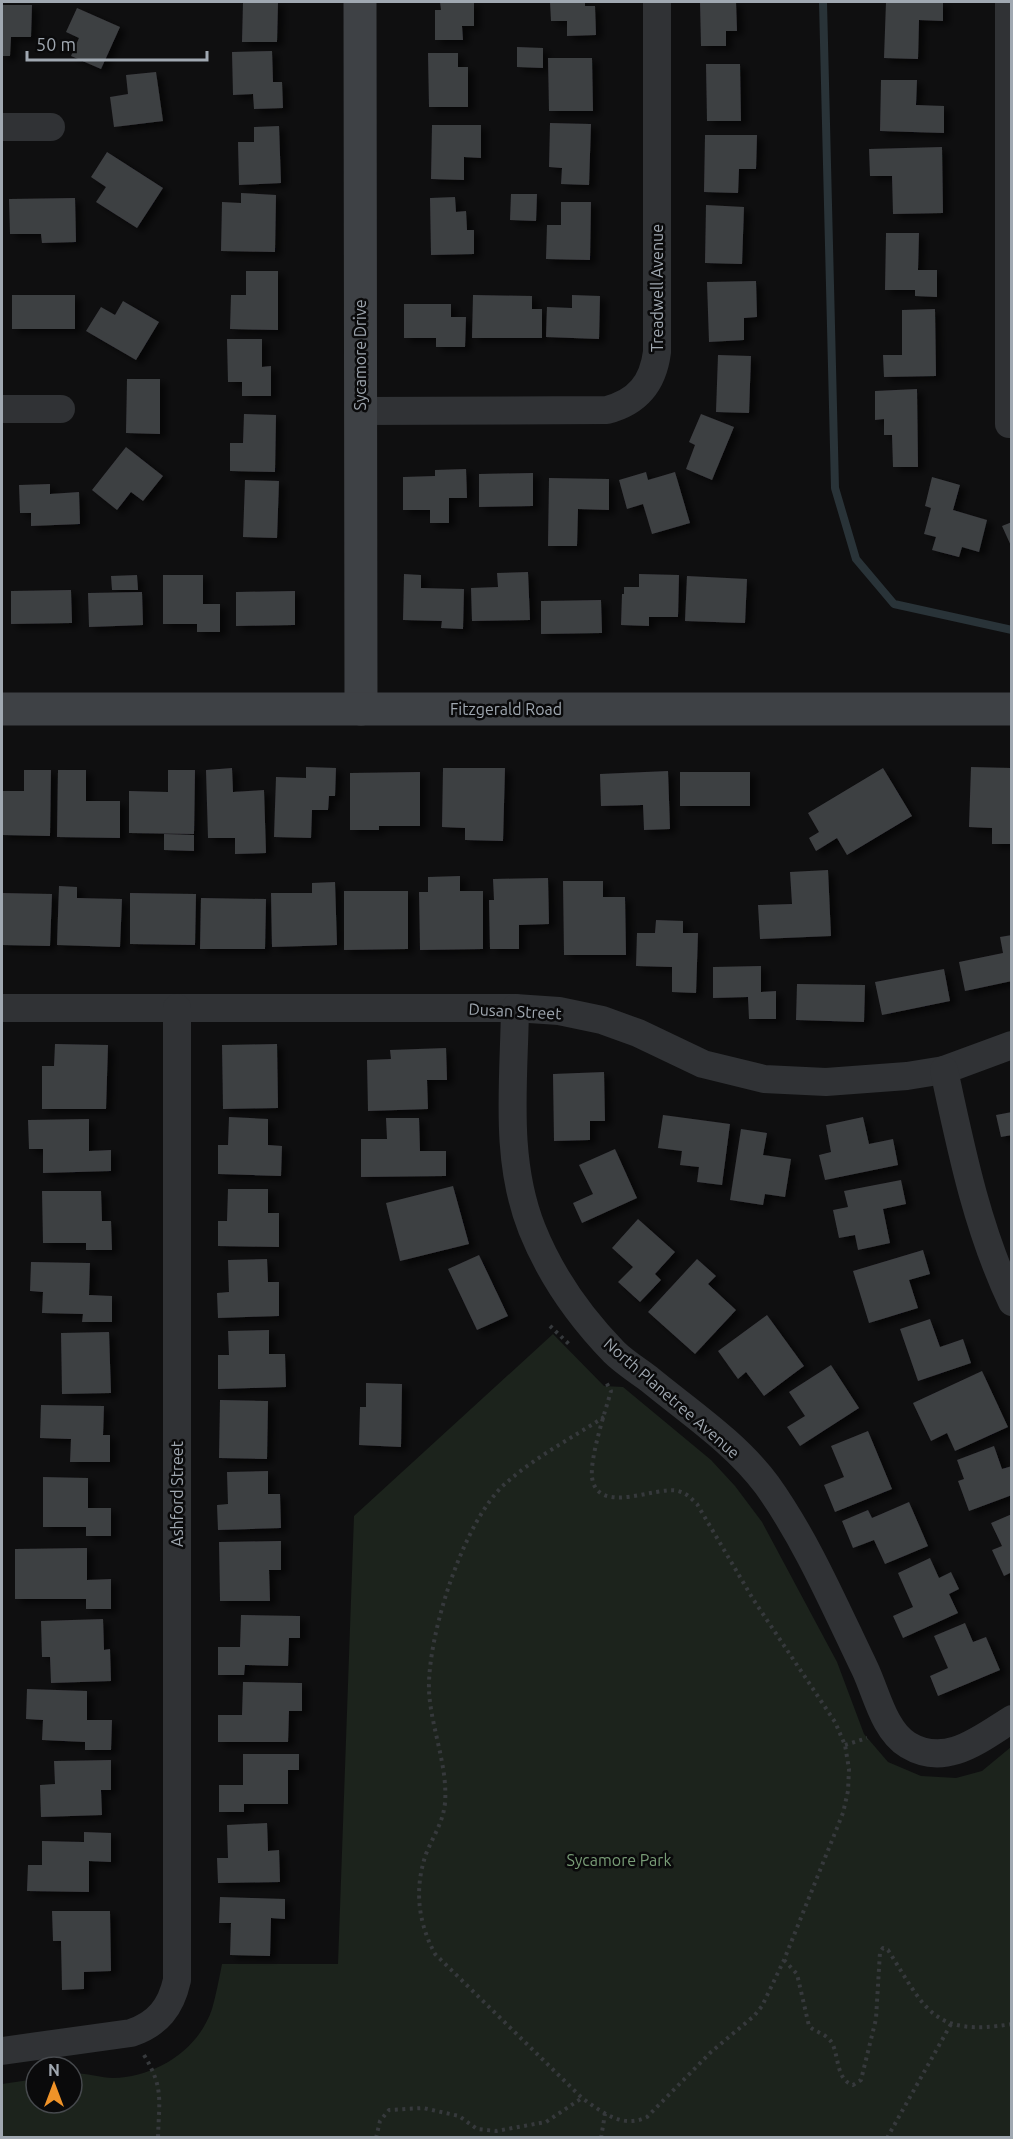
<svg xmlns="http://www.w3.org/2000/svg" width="1013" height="2139" viewBox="0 0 1013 2139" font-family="Ubuntu,sans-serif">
  <defs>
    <filter id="shadow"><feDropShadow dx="6" dy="4" stdDeviation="3" flood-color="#0009"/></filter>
  </defs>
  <rect width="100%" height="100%" fill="#0f0f10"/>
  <path fill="#1c231c" d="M 553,1334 L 604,1386 L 623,1387 L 711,1460 L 735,1486 L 762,1522 L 837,1662 L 864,1734 L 888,1762 L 921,1776 L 956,1778 L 982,1771 L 1011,1747 L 1011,2137 L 2,2137 L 2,2084 L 36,2079 L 36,2103 L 72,2103 L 72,2074 C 86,2072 99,2078 113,2078 C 155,2077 198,2051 212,2009 C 216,1995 219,1979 222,1964 L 338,1964 L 354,1516 Z"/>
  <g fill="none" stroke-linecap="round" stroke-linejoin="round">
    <path stroke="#293338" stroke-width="8" d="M 823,2 L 835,488 L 856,559 L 894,604 L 1012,630"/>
  </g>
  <g fill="#3e3f43" filter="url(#shadow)">
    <path d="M 243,2 L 278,2 L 277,42 L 242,42 Z"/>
    <path d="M 440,2 L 474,2 L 474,26 L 462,26 L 463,40 L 435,40 L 435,10 L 441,10 Z"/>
    <path d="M 550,2 L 585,2 L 585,6 L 595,6 L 596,35 L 567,36 L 567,21 L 551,21 Z"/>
    <path d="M 700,2 L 736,2 L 737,31 L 726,31 L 726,46 L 701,46 Z"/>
    <path d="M 886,2 L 943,2 L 943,21 L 919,20 L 918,59 L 884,58 Z"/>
    <path d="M 2,5 L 32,5 L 31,37 L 11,37 L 10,56 L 2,56 Z"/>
    <path d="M 77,8 L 120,27 L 101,69 L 71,56 L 79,38 L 66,32 Z"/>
    <path d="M 517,47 L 543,48 L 543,68 L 517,67 Z"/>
    <path d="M 272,51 L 273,82 L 282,82 L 283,108 L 254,109 L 253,94 L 233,95 L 232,52 Z"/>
    <path d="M 428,53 L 458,53 L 458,67 L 468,67 L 468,107 L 429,107 Z"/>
    <path d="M 548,58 L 592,58 L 593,111 L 549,111 Z"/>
    <path d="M 706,64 L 740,64 L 741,121 L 707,121 Z"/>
    <path d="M 156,72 L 163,121 L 114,127 L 110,97 L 128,94 L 126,75 Z"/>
    <path d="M 881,80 L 917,80 L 916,105 L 944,106 L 944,133 L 880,131 Z"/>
    <path d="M 550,123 L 591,124 L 589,185 L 561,184 L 562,168 L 549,167 Z"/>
    <path d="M 432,125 L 481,125 L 481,158 L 464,157 L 464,180 L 431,179 Z"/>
    <path d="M 279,126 L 281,183 L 239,185 L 238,142 L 254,142 L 254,127 Z"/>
    <path d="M 705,135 L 757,135 L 756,169 L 739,169 L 738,193 L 704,192 Z"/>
    <path d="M 942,147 L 943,213 L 893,214 L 892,176 L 870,176 L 869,149 Z"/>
    <path d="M 107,152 L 163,188 L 137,228 L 96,202 L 106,187 L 91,177 Z"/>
    <path d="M 241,193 L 276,195 L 275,252 L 221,251 L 222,202 L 241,203 Z"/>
    <path d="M 511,194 L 537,194 L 536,221 L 510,220 Z"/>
    <path d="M 455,197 L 456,212 L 466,211 L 467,230 L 474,230 L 474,254 L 431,255 L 430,198 Z"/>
    <path d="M 75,198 L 76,242 L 42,243 L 41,234 L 10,234 L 9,199 Z"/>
    <path d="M 561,202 L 591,202 L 590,260 L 546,259 L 547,225 L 561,225 Z"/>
    <path d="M 706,205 L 744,207 L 742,264 L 705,263 Z"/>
    <path d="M 886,233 L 919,233 L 918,270 L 937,270 L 937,297 L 915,296 L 915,290 L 885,290 Z"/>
    <path d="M 246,271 L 278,271 L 278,330 L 230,329 L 231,295 L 246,295 Z"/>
    <path d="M 756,281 L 757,317 L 744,318 L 744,340 L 709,342 L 707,282 Z"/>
    <rect x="12" y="295" width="63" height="34"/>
    <path d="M 473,295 L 532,296 L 532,309 L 542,309 L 542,338 L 472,338 Z"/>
    <path d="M 572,295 L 600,296 L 599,339 L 546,337 L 547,307 L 572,308 Z"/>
    <path d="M 123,301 L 159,322 L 136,360 L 86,331 L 101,307 L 115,315 Z"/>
    <path d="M 404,304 L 451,304 L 451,317 L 466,317 L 465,347 L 436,347 L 436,338 L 404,338 Z"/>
    <path d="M 935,309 L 936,376 L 884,377 L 883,355 L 902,355 L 902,310 Z"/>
    <path d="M 227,339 L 262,339 L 262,367 L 271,366 L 271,396 L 242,396 L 242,382 L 228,382 Z"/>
    <path d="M 718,355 L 751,356 L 749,413 L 716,412 Z"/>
    <path d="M 127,379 L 160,379 L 160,434 L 126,433 Z"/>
    <path d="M 917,389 L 918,467 L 893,467 L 892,435 L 884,435 L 884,419 L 875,420 L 875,391 Z"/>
    <path d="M 244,414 L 276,415 L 275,472 L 230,471 L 230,443 L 243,443 Z"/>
    <path d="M 701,414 L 734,427 L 712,480 L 686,469 L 695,445 L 689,442 Z"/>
    <path d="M 126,447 L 163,476 L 143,501 L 131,492 L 117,510 L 92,490 Z"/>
    <path d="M 466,469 L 467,498 L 449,498 L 449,523 L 430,523 L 430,510 L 403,510 L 403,477 L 435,476 L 435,470 Z"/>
    <path d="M 646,472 L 648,480 L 675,472 L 690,523 L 652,534 L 643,504 L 627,509 L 619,480 Z"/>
    <path d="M 533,473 L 533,506 L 479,507 L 479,474 Z"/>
    <path d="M 932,477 L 960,485 L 953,510 L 987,520 L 979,552 L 962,547 L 959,557 L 932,550 L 936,537 L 924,534 L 931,508 L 925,506 Z"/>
    <path d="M 549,478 L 609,479 L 609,510 L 578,509 L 577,546 L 548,546 Z"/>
    <path d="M 245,480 L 279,481 L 277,538 L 243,537 Z"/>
    <path d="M 50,484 L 50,494 L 79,492 L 80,524 L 31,526 L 31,513 L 20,513 L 19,485 Z"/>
    <path d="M 1012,522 L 1012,548 L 1002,526 Z"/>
    <path d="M 528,572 L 530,620 L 472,621 L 471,588 L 498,587 L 497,573 Z"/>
    <path d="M 404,574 L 421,575 L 421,588 L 464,589 L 463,629 L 441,628 L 442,621 L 403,620 Z"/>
    <path d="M 639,574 L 679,575 L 678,617 L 649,617 L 649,626 L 621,625 L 622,594 L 624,594 L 624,587 L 639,587 Z"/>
    <path d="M 137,575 L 138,590 L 112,590 L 111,576 Z"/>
    <path d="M 163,575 L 203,575 L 203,604 L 220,604 L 220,632 L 197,632 L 197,624 L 163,624 Z"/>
    <path d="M 687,576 L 747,579 L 745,623 L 685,621 Z"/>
    <path d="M 71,590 L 72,623 L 11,624 L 11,591 Z"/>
    <path d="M 295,591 L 295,625 L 236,626 L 236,592 Z"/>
    <path d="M 142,592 L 143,625 L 89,627 L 88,593 Z"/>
    <path d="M 601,600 L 602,633 L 541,634 L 541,601 Z"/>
    <path d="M 306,767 L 336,768 L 335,796 L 329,796 L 328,810 L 312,810 L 311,838 L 274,837 L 276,777 L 306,778 Z"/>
    <path d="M 971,767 L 1012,768 L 1012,844 L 992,844 L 992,828 L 969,827 Z"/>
    <path d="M 232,768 L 233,792 L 264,790 L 266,853 L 235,854 L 235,838 L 208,838 L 206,770 Z"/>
    <path d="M 443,768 L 505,768 L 503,841 L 465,840 L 465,828 L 442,827 Z"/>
    <path d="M 883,768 L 912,816 L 847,855 L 837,838 L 816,851 L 809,838 L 819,832 L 808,813 Z"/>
    <path d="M 24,770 L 51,770 L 50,836 L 2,835 L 2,791 L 24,791 Z"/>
    <path d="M 58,770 L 86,770 L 86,801 L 120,801 L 120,838 L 57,837 Z"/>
    <path d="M 168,770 L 195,770 L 194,834 L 129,833 L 129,791 L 168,792 Z"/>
    <path d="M 668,771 L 670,829 L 644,830 L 643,805 L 601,806 L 600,774 Z"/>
    <path d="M 420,772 L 420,826 L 379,826 L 379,830 L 350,830 L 350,773 Z"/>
    <rect x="680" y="772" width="70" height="34"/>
    <path d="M 164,834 L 194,835 L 194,851 L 164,850 Z"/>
    <path d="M 828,870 L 831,936 L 760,939 L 758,905 L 792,904 L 790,872 Z"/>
    <path d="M 460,876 L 460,891 L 483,891 L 483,949 L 420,950 L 419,892 L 428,892 L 428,877 Z"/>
    <path d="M 548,878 L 549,924 L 519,925 L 519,949 L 490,949 L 489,900 L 494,900 L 493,879 Z"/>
    <path d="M 563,881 L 603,881 L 603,897 L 625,897 L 626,955 L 564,955 Z"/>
    <path d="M 335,882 L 337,945 L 272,947 L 271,893 L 312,893 L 312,883 Z"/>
    <path d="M 59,886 L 77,887 L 77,898 L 122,899 L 120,947 L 57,945 Z"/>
    <path d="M 344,891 L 408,891 L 408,949 L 344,950 Z"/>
    <path d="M 2,893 L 52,894 L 50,946 L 2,945 Z"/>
    <path d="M 130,893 L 196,894 L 195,945 L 130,944 Z"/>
    <path d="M 201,898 L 266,899 L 265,949 L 200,949 Z"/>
    <path d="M 656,920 L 683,921 L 683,933 L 698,933 L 696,993 L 672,992 L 672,967 L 636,966 L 637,933 L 655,933 Z"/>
    <path d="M 1012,935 L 1012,981 L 965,991 L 959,962 L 1003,953 L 1000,937 Z"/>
    <path d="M 761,966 L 761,992 L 776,991 L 776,1019 L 749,1019 L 748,997 L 713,998 L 713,967 Z"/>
    <path d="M 944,969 L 950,1001 L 882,1015 L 875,982 Z"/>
    <path d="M 797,984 L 865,985 L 864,1022 L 796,1020 Z"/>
    <path d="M 55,1044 L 108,1045 L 106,1109 L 42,1109 L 42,1066 L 54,1066 Z"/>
    <path d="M 277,1044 L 278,1108 L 223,1109 L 222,1045 Z"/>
    <path d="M 446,1048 L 447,1080 L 427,1080 L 428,1109 L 368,1111 L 367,1060 L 391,1059 L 390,1050 Z"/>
    <path d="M 604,1072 L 605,1121 L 590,1121 L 590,1140 L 554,1141 L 553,1074 Z"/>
    <path d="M 1012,1112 L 1012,1135 L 1001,1137 L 996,1115 Z"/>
    <path d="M 663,1115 L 730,1124 L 722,1185 L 697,1182 L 699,1167 L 680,1165 L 682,1151 L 658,1148 Z"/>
    <path d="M 229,1117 L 268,1119 L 268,1145 L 282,1146 L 281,1176 L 218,1174 L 218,1145 L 228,1145 Z"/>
    <path d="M 863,1117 L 869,1144 L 893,1139 L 898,1165 L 825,1180 L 819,1155 L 831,1152 L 826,1125 Z"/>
    <path d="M 386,1118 L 419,1118 L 420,1151 L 446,1151 L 446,1176 L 361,1177 L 361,1139 L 387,1139 Z"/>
    <path d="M 89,1119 L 89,1151 L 111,1150 L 111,1171 L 43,1173 L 43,1149 L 29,1149 L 28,1120 Z"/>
    <path d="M 741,1129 L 767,1133 L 763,1155 L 791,1159 L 785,1197 L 765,1194 L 763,1205 L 730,1200 Z"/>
    <path d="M 615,1149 L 637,1198 L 582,1223 L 573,1203 L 593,1194 L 579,1165 Z"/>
    <path d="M 901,1180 L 906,1204 L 883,1209 L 890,1243 L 858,1250 L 855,1235 L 839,1238 L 833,1210 L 848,1207 L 844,1191 Z"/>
    <path d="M 453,1186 L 469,1244 L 400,1261 L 386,1203 Z"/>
    <path d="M 228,1189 L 268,1189 L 268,1213 L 279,1213 L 279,1247 L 218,1246 L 218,1221 L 227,1221 Z"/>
    <path d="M 42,1191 L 101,1191 L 102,1221 L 111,1221 L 112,1250 L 86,1250 L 86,1243 L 43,1243 Z"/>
    <path d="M 638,1219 L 675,1252 L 655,1274 L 661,1280 L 640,1302 L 618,1282 L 633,1267 L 612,1248 Z"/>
    <path d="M 923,1250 L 930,1274 L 909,1280 L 918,1308 L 869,1323 L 853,1271 Z"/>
    <path d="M 479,1255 L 508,1316 L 477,1330 L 448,1269 Z"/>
    <path d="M 267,1259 L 268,1282 L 279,1282 L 279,1316 L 218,1318 L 217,1293 L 229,1292 L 228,1260 Z"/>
    <path d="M 697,1259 L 716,1276 L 708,1284 L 736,1310 L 695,1354 L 648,1312 Z"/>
    <path d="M 31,1262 L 90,1263 L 89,1295 L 112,1296 L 112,1322 L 82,1322 L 83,1314 L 42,1313 L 43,1292 L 30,1291 Z"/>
    <path d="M 767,1315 L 804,1366 L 764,1396 L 746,1372 L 738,1379 L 718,1351 Z"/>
    <path d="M 930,1319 L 940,1347 L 963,1339 L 971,1363 L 918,1381 L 900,1329 Z"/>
    <path d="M 269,1330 L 269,1354 L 285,1354 L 286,1387 L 218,1389 L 218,1355 L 229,1355 L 228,1331 Z"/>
    <path d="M 109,1332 L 111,1393 L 62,1394 L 61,1333 Z"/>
    <path d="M 831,1365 L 859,1408 L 800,1446 L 787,1427 L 805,1416 L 789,1392 Z"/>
    <path d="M 982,1371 L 1008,1427 L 955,1451 L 947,1433 L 931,1441 L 913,1403 Z"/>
    <path d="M 366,1383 L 402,1384 L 401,1447 L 359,1445 L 360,1407 L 366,1407 Z"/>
    <path d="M 220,1400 L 268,1401 L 267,1459 L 219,1458 Z"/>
    <path d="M 41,1405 L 104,1406 L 103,1435 L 110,1435 L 110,1462 L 70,1462 L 71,1439 L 40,1438 Z"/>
    <path d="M 868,1431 L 892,1489 L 835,1512 L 824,1485 L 844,1477 L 831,1446 Z"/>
    <path d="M 994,1446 L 1002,1469 L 1012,1466 L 1012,1495 L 969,1511 L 958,1481 L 964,1479 L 957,1460 Z"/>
    <path d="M 268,1471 L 268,1494 L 280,1494 L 281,1528 L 218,1530 L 217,1505 L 228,1504 L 227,1472 Z"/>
    <path d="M 43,1477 L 88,1478 L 88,1508 L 111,1508 L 111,1536 L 86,1536 L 86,1527 L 43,1527 Z"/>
    <path d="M 909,1502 L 928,1546 L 885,1564 L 874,1540 L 853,1548 L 842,1521 L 868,1510 L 872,1518 Z"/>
    <path d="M 1012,1514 L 1012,1572 L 1004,1576 L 992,1550 L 1002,1546 L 991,1523 Z"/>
    <path d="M 281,1541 L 281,1570 L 269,1570 L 270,1601 L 220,1601 L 219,1542 Z"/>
    <path d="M 87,1548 L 87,1580 L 111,1579 L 111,1609 L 86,1609 L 86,1599 L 15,1599 L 15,1549 Z"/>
    <path d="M 930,1558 L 939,1578 L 951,1572 L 959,1589 L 949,1594 L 958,1613 L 903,1638 L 893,1616 L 913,1607 L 898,1573 Z"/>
    <path d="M 241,1615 L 300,1616 L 300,1638 L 289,1638 L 288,1666 L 245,1665 L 244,1675 L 218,1675 L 218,1647 L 240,1647 Z"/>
    <path d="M 103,1619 L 104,1650 L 110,1649 L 111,1681 L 51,1683 L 50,1657 L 42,1657 L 41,1621 Z"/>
    <path d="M 965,1623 L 973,1642 L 986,1637 L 1000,1670 L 938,1696 L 930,1676 L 948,1668 L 934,1636 Z"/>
    <path d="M 243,1682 L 302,1683 L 302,1711 L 289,1711 L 288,1742 L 218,1742 L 218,1715 L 242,1715 Z"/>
    <path d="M 27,1689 L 87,1691 L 87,1720 L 112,1720 L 111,1750 L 85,1750 L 85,1742 L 42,1740 L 43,1720 L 26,1719 Z"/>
    <path d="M 243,1754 L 299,1754 L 299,1770 L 288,1770 L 288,1804 L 244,1804 L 244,1812 L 219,1812 L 219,1785 L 243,1785 Z"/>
    <path d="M 111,1760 L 111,1790 L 101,1790 L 102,1815 L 41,1817 L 40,1785 L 55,1784 L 54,1761 Z"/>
    <path d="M 267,1823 L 268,1851 L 279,1850 L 280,1882 L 218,1883 L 217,1858 L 228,1858 L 227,1825 Z"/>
    <path d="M 84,1832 L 111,1833 L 111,1862 L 89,1861 L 89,1892 L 27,1891 L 28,1865 L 42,1865 L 42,1841 L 84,1842 Z"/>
    <path d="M 220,1897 L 285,1899 L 285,1919 L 271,1918 L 270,1956 L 230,1955 L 231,1923 L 219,1923 Z"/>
    <path d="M 52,1911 L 110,1911 L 111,1971 L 84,1972 L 84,1989 L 62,1990 L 61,1941 L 53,1941 Z"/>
  </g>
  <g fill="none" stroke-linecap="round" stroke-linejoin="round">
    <g stroke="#36393c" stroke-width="4" stroke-dasharray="3 4.5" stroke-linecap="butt">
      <path d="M 550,1326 L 571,1346"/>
      <path d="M 604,1417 C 572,1438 535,1457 506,1483 C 464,1519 427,1636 429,1691 C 431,1728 448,1766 445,1803 C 443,1823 433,1836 426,1854 C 414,1889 418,1922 435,1954 L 582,2098 C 602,2112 622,2129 647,2117 L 711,2052 L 754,2016 L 762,2006 L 784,1960 L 843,1813 L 848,1791 L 849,1769 L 845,1745 L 835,1722 L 753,1599 L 697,1504 C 691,1498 686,1493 678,1491 C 657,1485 597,1517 592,1477 C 590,1457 605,1412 611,1391 L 606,1382"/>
      <path d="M 845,1745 L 867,1738"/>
      <path d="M 784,1960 L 797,1974 L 809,2026 C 816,2033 826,2033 832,2043 C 839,2056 836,2080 853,2085 L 861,2080 L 876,2019 L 880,1952 L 883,1948 L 888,1950 C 926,2010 933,2037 1012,2024"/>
      <path d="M 144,2055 C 164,2088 159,2100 158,2138"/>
      <path d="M 376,2138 L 380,2121 L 389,2110 L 423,2108 L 459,2116 L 477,2129 L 496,2131 L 546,2122 L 582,2098"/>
      <path d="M 601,2138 L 605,2114"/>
      <path d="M 887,2138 L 951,2024"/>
    </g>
    <g stroke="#303235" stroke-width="28">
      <path d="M 1009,2 L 1009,424"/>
      <path d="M 2,127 L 51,127"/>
      <path d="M 2,409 L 61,409"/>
      <path d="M 360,411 L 607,410 C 638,402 653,383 657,352 L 657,2"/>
      <path d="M 2,1008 L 515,1008 L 559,1011 L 602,1020 L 638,1033 L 703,1064 L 764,1079 L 826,1082 L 907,1076 L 944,1070 L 1012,1045"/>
      <path d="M 515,1008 C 514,1082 504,1159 532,1229 C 550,1274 580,1317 614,1352 C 624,1362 637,1370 649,1379 C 689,1412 736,1443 767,1485 C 807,1541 835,1607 865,1669 C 876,1692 884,1731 908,1745 C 946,1768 980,1739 1012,1719"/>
      <path d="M 944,1070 C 961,1149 977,1228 1012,1302"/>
      <path d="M 2,2051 L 131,2033 C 158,2024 171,2007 177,1980 L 177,1008"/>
    </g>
    <g stroke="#3e4145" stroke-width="33">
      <path d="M 360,2 L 361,709"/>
      <path d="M 2,709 L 1012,709"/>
    </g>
  </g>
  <g text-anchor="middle" stroke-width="5" stroke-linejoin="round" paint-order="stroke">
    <g font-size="16" fill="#a0a8b1" stroke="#0a0a0b">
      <text transform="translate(657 288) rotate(-90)" y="6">Treadwell Avenue</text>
      <text transform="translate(360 355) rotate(-90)" y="6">Sycamore Drive</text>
      <text x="506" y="715">Fitzgerald Road</text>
      <text transform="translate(515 1011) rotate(3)" y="6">Dusan Street</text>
      <text transform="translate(672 1398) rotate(41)" y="6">North Planetree Avenue</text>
      <text transform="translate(177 1494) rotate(-90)" y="6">Ashford Street</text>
    </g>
    <g font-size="16" fill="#799d77" stroke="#0a0a0b">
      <text x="619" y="1866">Sycamore Park</text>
    </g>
  </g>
  <rect width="1013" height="2139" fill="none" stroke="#a0a8b1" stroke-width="6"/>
  <g transform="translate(54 2085)"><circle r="28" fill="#0a0a0b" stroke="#46494d" stroke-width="1.5"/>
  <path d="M0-4.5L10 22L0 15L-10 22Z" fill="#f09328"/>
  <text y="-9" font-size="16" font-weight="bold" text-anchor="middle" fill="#a0a8b1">N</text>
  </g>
  <path d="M27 51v9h180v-9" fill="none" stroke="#a0a8b1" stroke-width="3"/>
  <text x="36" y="51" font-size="18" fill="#a0a8b1" stroke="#0a0a0b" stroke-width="4.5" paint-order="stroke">50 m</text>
</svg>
